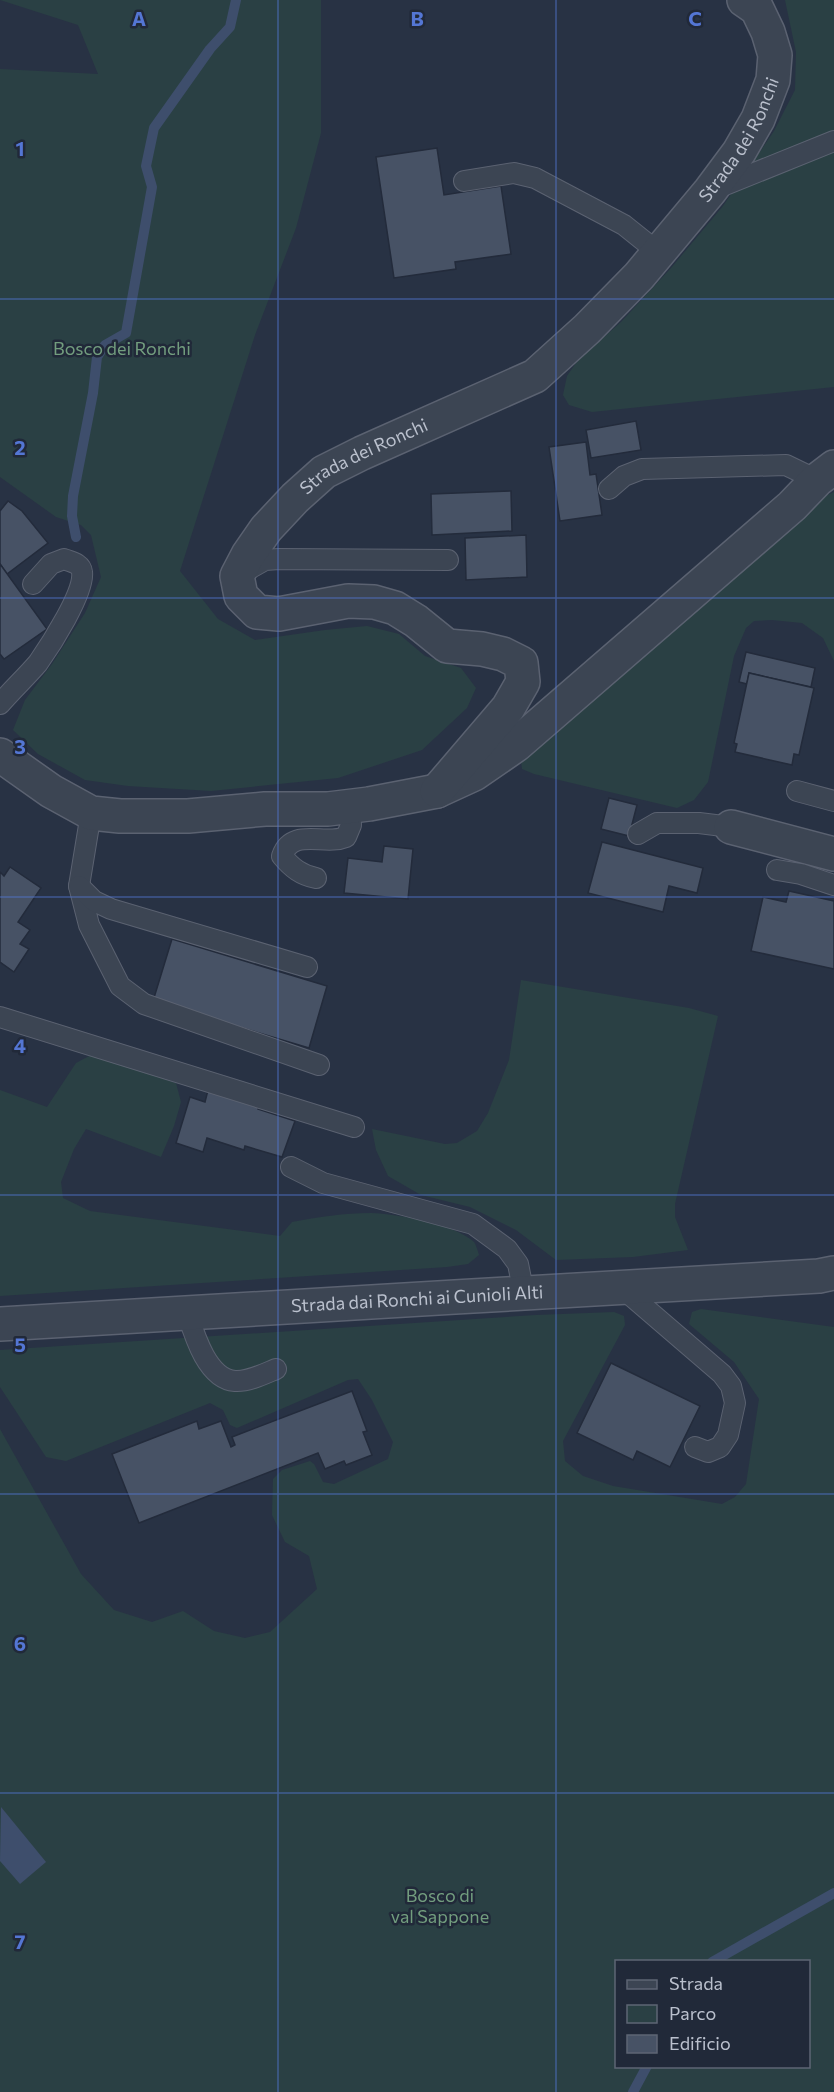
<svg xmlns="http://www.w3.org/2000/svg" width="834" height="2092" viewBox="0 0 834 2092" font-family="Commissioner,sans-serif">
  <rect width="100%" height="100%" fill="#283244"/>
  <g fill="#2a4044" fill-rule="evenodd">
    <path d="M 0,0 L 321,0 L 321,133 L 296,228 L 255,335 L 180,571 L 218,619 L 255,640 L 325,630 L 367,626 L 399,634 L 425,656 L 461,668 L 476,688 L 467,708 L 422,750 L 338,778 L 211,791 L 128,786 L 85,780 L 38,754 L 13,730 L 25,700 L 52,664 L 85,613 L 101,577 L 91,535 L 81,525 L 56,517 L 0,477 L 0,69 L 98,74 L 78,25 Z"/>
    <path d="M 785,0 L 834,0 L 834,387 L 592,412 L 569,405 L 563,395 L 567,376 L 578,360 L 621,322 L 671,268 L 723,206 L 774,131 L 795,90 L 796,52 Z"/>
    <path d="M 834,492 L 834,661 L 823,638 L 802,623 L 772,620 L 754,621 L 746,628 L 734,656 L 708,782 L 694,800 L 677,808 L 534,774 L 522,769 L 521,760 L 819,499 Z"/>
    <path d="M 521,980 L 689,1008 L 718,1016 L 675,1204 L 675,1217 L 688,1250 L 633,1257 L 556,1260 L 516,1230 L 470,1207 L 421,1195 L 388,1176 L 376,1150 L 372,1129 L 445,1144 L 457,1143 L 477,1131 L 488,1113 L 509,1060 Z"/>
    <path d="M 93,1054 L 176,1083 L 181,1102 L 174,1126 L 161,1157 L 86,1129 L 74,1149 L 61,1182 L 63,1198 L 90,1211 L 280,1236 L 292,1222 C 318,1217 344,1213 371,1213 C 397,1214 455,1224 474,1242 C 476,1245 478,1251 479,1255 L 468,1264 L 447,1267 L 0,1296 L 0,1090 L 47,1107 L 76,1063 Z"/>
    <path d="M 701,1309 L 834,1327 L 834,2092 L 0,2092 L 0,1429 L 81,1574 L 114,1610 L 152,1622 L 183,1611 L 214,1631 L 245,1638 L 270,1632 L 317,1589 L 309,1556 L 285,1542 L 272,1515 L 273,1479 L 282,1470 L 310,1461 L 314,1464 L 323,1482 L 334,1484 L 388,1459 L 393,1442 L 372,1400 L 358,1379 L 348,1380 L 237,1428 L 230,1425 L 223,1410 L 210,1403 L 66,1461 L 46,1457 L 0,1387 L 0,1350 L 536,1315 L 614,1312 L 624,1316 L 625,1325 L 563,1441 L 565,1461 L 583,1476 L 613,1486 L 722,1504 L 735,1497 L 746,1484 L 759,1399 L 734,1362 L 689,1324 L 692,1312 ZM 616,1962 L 808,1962 L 808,2066 L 616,2066 Z"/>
  </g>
  <path fill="#3e4e6c" d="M 1,1807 L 46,1862 L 20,1884 L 0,1861 Z"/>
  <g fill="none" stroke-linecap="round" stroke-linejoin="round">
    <g stroke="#3e4e6c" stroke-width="10">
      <path d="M 76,537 L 72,516 L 73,496 L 93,393 L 97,357 L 105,345 L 126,333 L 152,187 L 146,166 L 154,128 L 210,49 L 230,27 L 236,0"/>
      <path d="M 712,1962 L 834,1893"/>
      <path d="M 633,2092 L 647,2066"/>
    </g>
  </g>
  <g fill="#475265" stroke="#232b3b" stroke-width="1.5">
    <path d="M 437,148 L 444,195 L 501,186 L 511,254 L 455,262 L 456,269 L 394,278 L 376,157 Z"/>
    <path d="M 636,421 L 641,450 L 591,458 L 586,430 Z"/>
    <path d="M 586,442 L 590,475 L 596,474 L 602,515 L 560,521 L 549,447 Z"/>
    <path d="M 511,491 L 512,531 L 432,535 L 431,494 Z"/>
    <path d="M 8,501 L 22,511 L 48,543 L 7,574 L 0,564 L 0,511 Z"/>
    <path d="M 526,535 L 527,577 L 466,580 L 465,538 Z"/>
    <path d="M 0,564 L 47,629 L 4,659 L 0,654 Z"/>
    <path d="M 746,652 L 815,668 L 811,687 L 749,673 L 747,684 L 739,682 Z"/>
    <path d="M 749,673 L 814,688 L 799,755 L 794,754 L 792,765 L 735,752 L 737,744 L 734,743 Z"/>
    <path d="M 609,798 L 637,805 L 629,836 L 601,829 Z"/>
    <path d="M 602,842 L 703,868 L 697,893 L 669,886 L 663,912 L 588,893 Z"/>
    <path d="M 384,846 L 413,849 L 408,899 L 344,893 L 348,858 L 382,862 Z"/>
    <path d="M 10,867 L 41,888 L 18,922 L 30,930 L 20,944 L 29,949 L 14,972 L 0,962 L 0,872 L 4,876 Z"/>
    <path d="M 789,891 L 834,901 L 834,969 L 751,951 L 763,897 L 786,902 Z"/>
    <path d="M 172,939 L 327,986 L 309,1048 L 153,1001 Z"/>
    <path d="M 208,1090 L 259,1106 L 258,1109 L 295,1121 L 282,1157 L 245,1146 L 244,1150 L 207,1138 L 203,1152 L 176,1143 L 190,1097 L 205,1102 Z"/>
    <path d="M 611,1363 L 700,1406 L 670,1467 L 637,1451 L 633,1460 L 577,1433 Z"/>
    <path d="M 352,1391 L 367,1431 L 363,1432 L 372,1455 L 346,1465 L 344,1461 L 325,1469 L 318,1453 L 139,1523 L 112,1454 L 197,1421 L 199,1429 L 221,1421 L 231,1447 L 235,1445 L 232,1437 Z"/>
  </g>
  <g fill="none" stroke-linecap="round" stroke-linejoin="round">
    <g stroke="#5b6271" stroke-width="22">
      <g id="lane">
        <path d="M 464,181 L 514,173 L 535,178 L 624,225 L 659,253"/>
        <path d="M 715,189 L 834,141"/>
        <path d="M 609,489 L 624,476 L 642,469 L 786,465 L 817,480"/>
        <path d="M 242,573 L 265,560 L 279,559 L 448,560"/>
        <path d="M 0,704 C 12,690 26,677 38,663 C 50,646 85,592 82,572 C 81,563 71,562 64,559 L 51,564 L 33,584"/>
        <path d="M 797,791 L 834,801"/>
        <path d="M 91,813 L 79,886 L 89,925 L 120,986 L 144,1004 L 319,1065"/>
        <path d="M 638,834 L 657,823 L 699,823 L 731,827"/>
        <path d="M 777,870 L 801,874 L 834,885"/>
        <path d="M 316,878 C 301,875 292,868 282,856 C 292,827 324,846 346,837 L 351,825 L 350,806"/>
        <path d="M 79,886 L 94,901 L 111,909 L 307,967"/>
        <path d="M 0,1017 L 354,1127"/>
        <path d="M 291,1167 L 323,1183 L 473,1224 L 507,1249 L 518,1264 L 524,1294"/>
        <path d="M 622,1288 L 722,1374 L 731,1386 L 735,1403 L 728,1435 L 720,1447 L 708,1452 L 695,1447"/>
        <path d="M 187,1312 C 194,1334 207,1379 235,1381 C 248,1382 264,1374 276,1369"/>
      </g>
    </g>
    <g stroke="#5b6271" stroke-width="36">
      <g id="street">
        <path d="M 0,755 L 51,791 L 91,813 L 120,816 L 188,816 L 265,809 L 328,809 L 369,804 L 437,791 L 474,774 L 516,745 L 792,506 L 817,480 L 834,467"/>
        <path id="s1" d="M 437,791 L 508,708 L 523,682 L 521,663 L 503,654 L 482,649 L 447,646 L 416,621 L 395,608 L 374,602 L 348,601 L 279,614 L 257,612 L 241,596 L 237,576 L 248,555 L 266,529 L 295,498 L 324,472 L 362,453 L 535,376 L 587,329 L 639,276 L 710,191 L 739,152 L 758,119 L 773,80 L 775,55 L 768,32 L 757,9 L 744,0"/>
        <path d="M 731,827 L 834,854"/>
        <path id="s2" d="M 0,1324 C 273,1306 546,1293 819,1276 L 834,1273"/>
      </g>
    </g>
    <use href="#lane" stroke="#3c4553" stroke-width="20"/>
    <use href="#street" stroke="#3c4553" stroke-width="33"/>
  </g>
  <path fill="none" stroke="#5476d4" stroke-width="1.5" stroke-opacity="0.55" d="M 278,0 L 278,2092M 556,0 L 556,2092M 0,299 L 834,299M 0,598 L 834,598M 0,897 L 834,897M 0,1195 L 834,1195M 0,1494 L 834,1494M 0,1793 L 834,1793"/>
  <g text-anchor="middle" stroke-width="5" stroke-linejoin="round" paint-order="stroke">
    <g font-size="18" fill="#bac0cd" stroke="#212939">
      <text dy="6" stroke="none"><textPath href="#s1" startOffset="1166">Strada dei Ronchi</textPath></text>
      <text dy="6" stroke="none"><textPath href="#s1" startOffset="662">Strada dei Ronchi</textPath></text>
      <text dy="6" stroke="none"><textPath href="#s2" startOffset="418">Strada dai Ronchi ai Cunioli Alti</textPath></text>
    </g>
    <g font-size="18" fill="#729d7e" stroke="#212939">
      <text x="122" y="355">Bosco dei Ronchi</text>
      <text x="440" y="1902">Bosco di<tspan x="440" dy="21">val Sappone</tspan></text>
    </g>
  </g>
  <g font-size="20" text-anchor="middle" font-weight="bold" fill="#5476d4" stroke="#212939" stroke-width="5" stroke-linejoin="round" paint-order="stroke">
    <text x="139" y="26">A</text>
    <text x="417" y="26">B</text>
    <text x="695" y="26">C</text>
    <text x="20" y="156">1</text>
    <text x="20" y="455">2</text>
    <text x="20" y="754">3</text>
    <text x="20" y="1053">4</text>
    <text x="20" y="1352">5</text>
    <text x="20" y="1651">6</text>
    <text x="20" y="1949">7</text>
  </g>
  <rect x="615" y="1960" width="195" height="108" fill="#212939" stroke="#5e6574" stroke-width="1.5"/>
  <rect x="627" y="1980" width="30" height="9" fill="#3c4553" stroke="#5e6574" stroke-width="1.5"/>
  <text x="669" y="1990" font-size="18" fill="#bac0cd">Strada</text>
  <rect x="627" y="2005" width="30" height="18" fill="#2a4044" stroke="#5e6574" stroke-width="1.5"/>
  <text x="669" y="2020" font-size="18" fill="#bac0cd">Parco</text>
  <rect x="627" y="2035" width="30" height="18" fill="#475265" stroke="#5e6574" stroke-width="1.5"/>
  <text x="669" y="2050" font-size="18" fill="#bac0cd">Edificio</text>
</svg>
